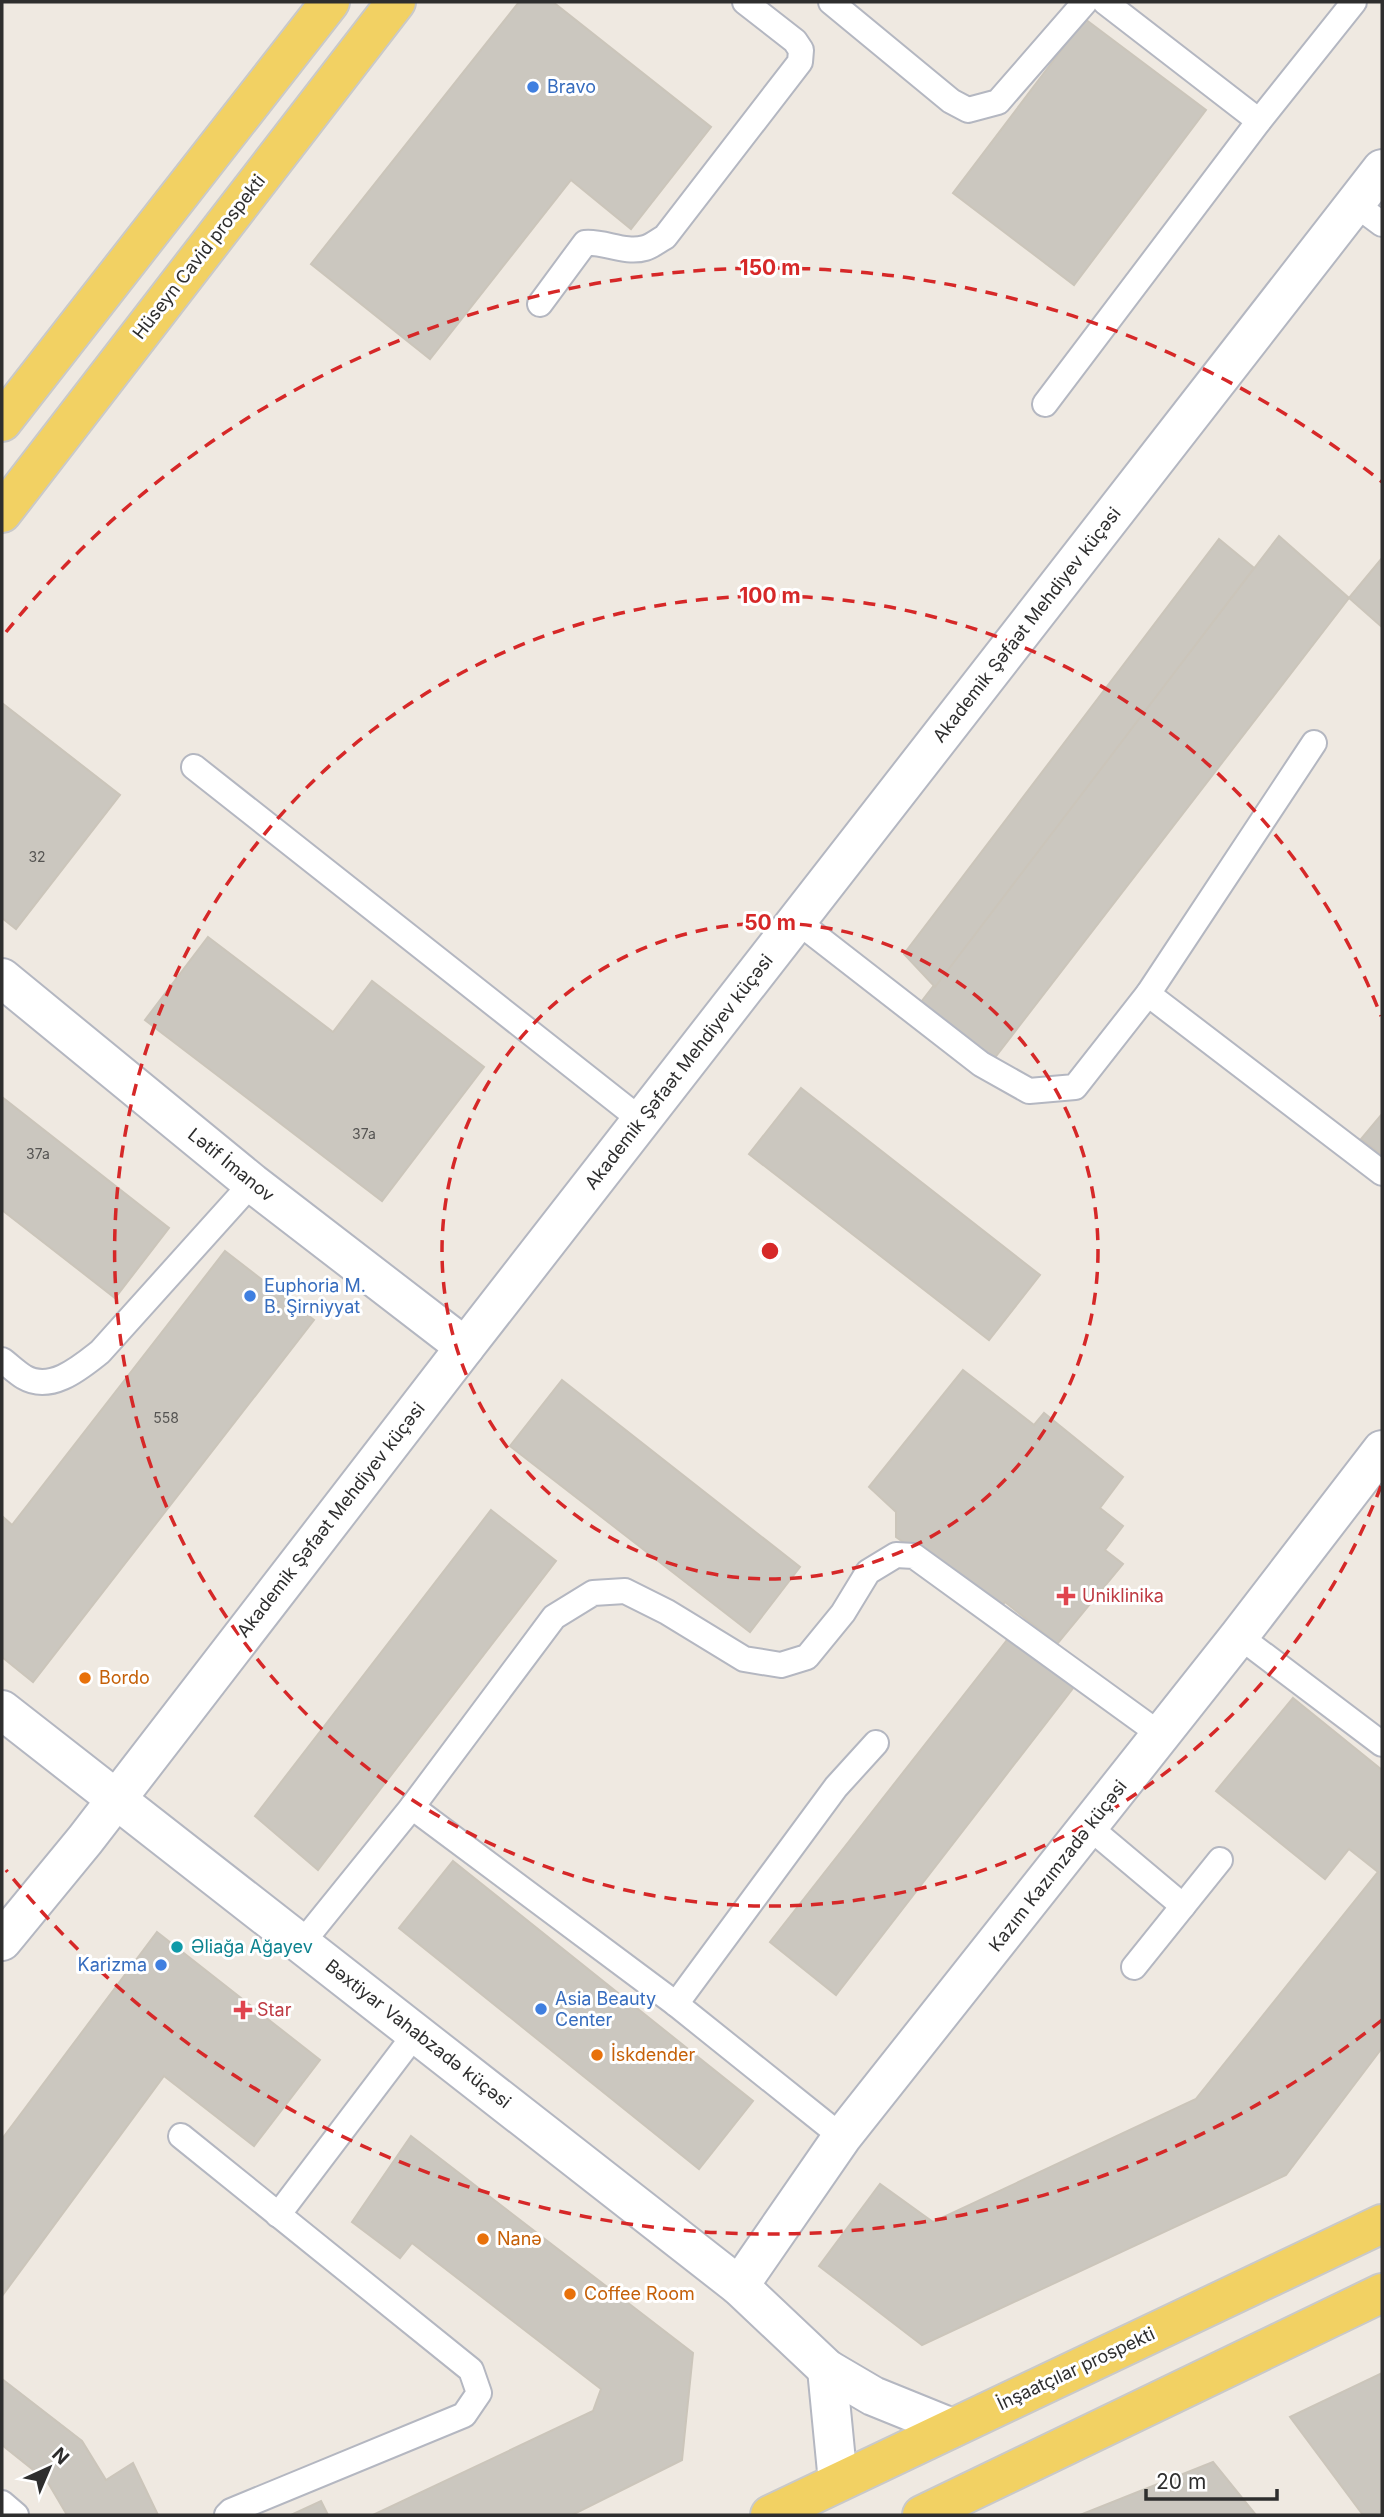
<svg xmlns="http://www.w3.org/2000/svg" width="1384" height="2517" viewBox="0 0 1384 2517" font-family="Inter,sans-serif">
  <rect width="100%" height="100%" fill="#efe9e1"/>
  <g fill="#cbc7bf" stroke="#cbc5ba" stroke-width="2">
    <path d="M 519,2 L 553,2 L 711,127 L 631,229 L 571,180 L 430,359 L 311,264 Z"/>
    <path d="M 1085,19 L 1206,110 L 1074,285 L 953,193 Z"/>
    <path d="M 1279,536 L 1349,598 L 993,1060 L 918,1006 Z"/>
    <path d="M 1219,539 L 1254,568 L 935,987 L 904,954 Z"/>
    <path d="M 1382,558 L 1382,627 L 1349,598 Z"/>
    <path d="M 2,703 L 120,795 L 16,929 L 2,918 Z"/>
    <path d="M 208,937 L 333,1032 L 372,981 L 484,1067 L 382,1201 L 145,1020 Z"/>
    <path d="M 801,1088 L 1040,1275 L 989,1340 L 749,1154 Z"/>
    <path d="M 2,1097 L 169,1228 L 115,1298 L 2,1210 Z"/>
    <path d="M 1382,1114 L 1382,1155 L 1361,1139 Z"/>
    <path d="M 225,1251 L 314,1320 L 33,1682 L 2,1657 L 2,1516 L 12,1525 Z"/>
    <path d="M 963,1370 L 1034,1425 L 1044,1413 L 1123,1477 L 1100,1508 L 1123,1526 L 1105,1550 L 1123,1564 L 1057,1644 L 1005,1602 L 998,1610 L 896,1537 L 896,1512 L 869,1487 Z"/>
    <path d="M 562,1380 L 800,1567 L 750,1632 L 510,1446 Z"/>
    <path d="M 491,1510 L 556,1561 L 318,1870 L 255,1816 Z"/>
    <path d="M 1011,1635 L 1074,1687 L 836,1995 L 770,1942 Z"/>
    <path d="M 1293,1698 L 1382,1770 L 1382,2048 L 1286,2175 L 922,2345 L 819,2266 L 880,2184 L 933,2222 L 1196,2099 L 1378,1872 L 1349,1849 L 1325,1879 L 1216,1791 Z"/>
    <path d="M 453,1861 L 753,2101 L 699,2169 L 399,1928 Z"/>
    <path d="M 157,1932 L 320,2060 L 254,2146 L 164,2076 L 2,2296 L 2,2139 Z"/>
    <path d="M 411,2136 L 693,2353 L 682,2460 L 572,2515 L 373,2515 L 593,2411 L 601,2389 L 412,2243 L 400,2258 L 352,2222 Z"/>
    <path d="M 1382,2373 L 1382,2515 L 1363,2515 L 1290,2417 Z"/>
    <path d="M 2,2379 L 82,2441 L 106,2480 L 133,2463 L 158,2515 L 67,2515 L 47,2481 L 2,2445 Z"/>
    <path d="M 1213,2462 L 1256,2515 L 1080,2515 Z"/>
    <path d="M 321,2501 L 328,2515 L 291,2515 Z"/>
  </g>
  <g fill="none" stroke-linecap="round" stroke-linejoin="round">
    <g stroke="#b4b7c1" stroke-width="28">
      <g id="lane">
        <path d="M 831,2 L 951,101 L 968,110 L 998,102 L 1085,2"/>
        <path d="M 1105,2 L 1259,121"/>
        <path d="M 1355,204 L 1382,224"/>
        <path d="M 540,304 L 585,243 C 604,241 625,254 645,248 C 652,246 659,240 665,237 L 800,62 L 801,50 L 795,41 L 745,2"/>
        <path d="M 1045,404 L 1259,121 L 1354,2"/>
        <path d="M 194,767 L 641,1120"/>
        <path d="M 797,921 L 981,1064 L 1029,1091 L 1075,1087 L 1148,994 L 1314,743"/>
        <path d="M 1148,994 L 1382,1173"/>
        <path d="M 2,1360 C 9,1365 16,1372 24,1377 C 51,1393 81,1367 100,1352 L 252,1183"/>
        <path d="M 1239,1636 L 1382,1744"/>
        <path d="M 412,1807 L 676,2004 L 842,2137"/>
        <path d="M 1089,1827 L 1183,1906"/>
        <path d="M 302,1943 L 412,1807 L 554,1617 L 593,1593 L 625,1591 L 667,1612 L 744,1659 L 781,1665 L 807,1657 L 843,1613 L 868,1572 L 896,1555 L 914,1556 L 1161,1735"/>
        <path d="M 1134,1967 L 1220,1860"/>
        <path d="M 676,2004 L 836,1787 L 876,1743"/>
        <path d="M 181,2136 L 471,2370 L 479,2393 L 464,2415 L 231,2511 L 227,2515"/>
        <path d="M 278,2215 L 416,2033"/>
        <path d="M 2,2503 L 16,2515"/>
      </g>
    </g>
    <g stroke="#b4b7c1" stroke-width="42">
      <g id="street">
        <path d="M 2,978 L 252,1183 L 465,1347"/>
        <path d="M 739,2286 L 842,2137 L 1239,1636 L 1382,1450"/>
      </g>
    </g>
    <g stroke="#b4b7c1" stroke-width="42">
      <g id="secondary">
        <path d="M 2,1710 L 739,2286 L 827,2369 L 873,2396 L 952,2428"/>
        <path d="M 2,1941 L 85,1840 L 465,1347 L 1382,169"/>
        <path d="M 827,2369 L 838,2482"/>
      </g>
    </g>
    <g stroke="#c9c9c9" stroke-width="42">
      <g id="primary">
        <path d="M 2,422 L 330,2"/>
        <path d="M 2,513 L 396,2"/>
        <path d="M 770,2515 L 1382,2224"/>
        <path d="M 922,2515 L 1382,2293"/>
      </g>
    </g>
    <use href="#lane" stroke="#fff" stroke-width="24"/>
    <use href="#street" stroke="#fff" stroke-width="38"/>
    <use href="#secondary" stroke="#fff" stroke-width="38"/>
    <use href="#primary" stroke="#f2d163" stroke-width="38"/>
  </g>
  <g fill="none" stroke="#d62828" stroke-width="3.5" stroke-dasharray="12 9">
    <circle cx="770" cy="1251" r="328"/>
    <path d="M1381 1486A655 655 0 1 1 1381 1016"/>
    <path d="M1382 2020A983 983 0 0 1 6 1870M6 632A983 983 0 0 1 1382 482"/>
  </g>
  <g fill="#3f7fe0" stroke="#fff" stroke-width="2.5">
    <circle cx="533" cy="87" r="7"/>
    <circle cx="250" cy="1296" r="7"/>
    <circle cx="161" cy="1965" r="7"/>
    <circle cx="541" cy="2009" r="7"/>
  </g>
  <g fill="#e0444e" stroke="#fff" stroke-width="2.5">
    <path d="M1062.5 1585.5h7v7h7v7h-7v7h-7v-7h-7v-7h7z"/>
    <path d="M239.5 1999.5h7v7h7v7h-7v7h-7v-7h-7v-7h7z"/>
  </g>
  <g fill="#e8710a" stroke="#fff" stroke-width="2.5">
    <circle cx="85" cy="1678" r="7"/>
    <circle cx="597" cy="2055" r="7"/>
    <circle cx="483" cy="2239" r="7"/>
    <circle cx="570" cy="2294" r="7"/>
  </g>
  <circle fill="#0f9aa8" stroke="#fff" stroke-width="2.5" cx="177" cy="1947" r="7"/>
  <g text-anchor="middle" stroke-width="6" stroke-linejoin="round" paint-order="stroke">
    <g font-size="14" fill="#555452">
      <text x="37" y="862">32</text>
      <text x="364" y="1139">37a</text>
      <text x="38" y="1159">37a</text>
      <text x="166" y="1423">558</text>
    </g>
    <g font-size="18" fill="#366cbe" stroke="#fff" text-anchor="start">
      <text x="547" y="93">Bravo</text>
      <text x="264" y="1292">Euphoria M.<tspan x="264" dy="21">B. Şirniyyat</tspan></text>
      <text x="147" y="1971" text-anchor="end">Karizma</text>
      <text x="555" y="2005">Asia Beauty<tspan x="555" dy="21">Center</tspan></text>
    </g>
    <g font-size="18" fill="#2e2e2e" stroke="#fff">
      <text transform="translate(199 257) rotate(-52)" y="6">Hüseyn Cavid prospekti</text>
      <text transform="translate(1027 625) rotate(-52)" y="6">Akademik Şəfaət Mehdiyev küçəsi</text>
      <text transform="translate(679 1072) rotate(-52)" y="6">Akademik Şəfaət Mehdiyev küçəsi</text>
      <text transform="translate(231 1165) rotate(39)" y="6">Lətif İmanov</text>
      <text transform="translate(331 1520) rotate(-52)" y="6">Akademik Şəfaət Mehdiyev küçəsi</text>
      <text transform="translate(1058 1866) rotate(-52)" y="6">Kazım Kazımzadə küçəsi</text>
      <text transform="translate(418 2034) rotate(38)" y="6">Bəxtiyar Vahabzadə küçəsi</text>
      <text transform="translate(1076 2369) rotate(-25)" y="6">İnşaatçılar prospekti</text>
    </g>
    <g font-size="18" fill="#be3a42" stroke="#fff" text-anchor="start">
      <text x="1082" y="1602">Uniklinika</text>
      <text x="257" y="2016">Star</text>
    </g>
    <g font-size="18" fill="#c56008" stroke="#fff" text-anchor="start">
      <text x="99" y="1684">Bordo</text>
      <text x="611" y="2061">İskdender</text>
      <text x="497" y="2245">Nanə</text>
      <text x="584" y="2300">Coffee Room</text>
    </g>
    <g font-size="18" fill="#0d838f" stroke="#fff" text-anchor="start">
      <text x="191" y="1953">Əliağa Ağayev</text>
    </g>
  </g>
  <circle cx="770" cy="1251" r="10" fill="#d62828" stroke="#fff" stroke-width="3.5"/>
  <g font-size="21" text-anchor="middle" font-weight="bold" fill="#d62828" stroke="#fff" stroke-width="6" stroke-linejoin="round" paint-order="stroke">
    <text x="770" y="275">150 m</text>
    <text x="770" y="603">100 m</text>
    <text x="770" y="930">50 m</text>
  </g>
  <rect width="1384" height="2517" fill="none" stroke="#2e2e2e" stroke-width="7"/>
  <g transform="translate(49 2468) rotate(44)" stroke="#ffffff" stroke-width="5" paint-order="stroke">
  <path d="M0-5L12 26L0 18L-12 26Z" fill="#2e2e2e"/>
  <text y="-10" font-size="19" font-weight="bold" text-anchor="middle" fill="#2e2e2e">N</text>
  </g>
  <path d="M1146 2489v10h131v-10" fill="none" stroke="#2e2e2e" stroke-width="3.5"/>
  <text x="1156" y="2489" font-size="21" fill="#2e2e2e" stroke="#ffffff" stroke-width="5" paint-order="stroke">20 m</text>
</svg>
